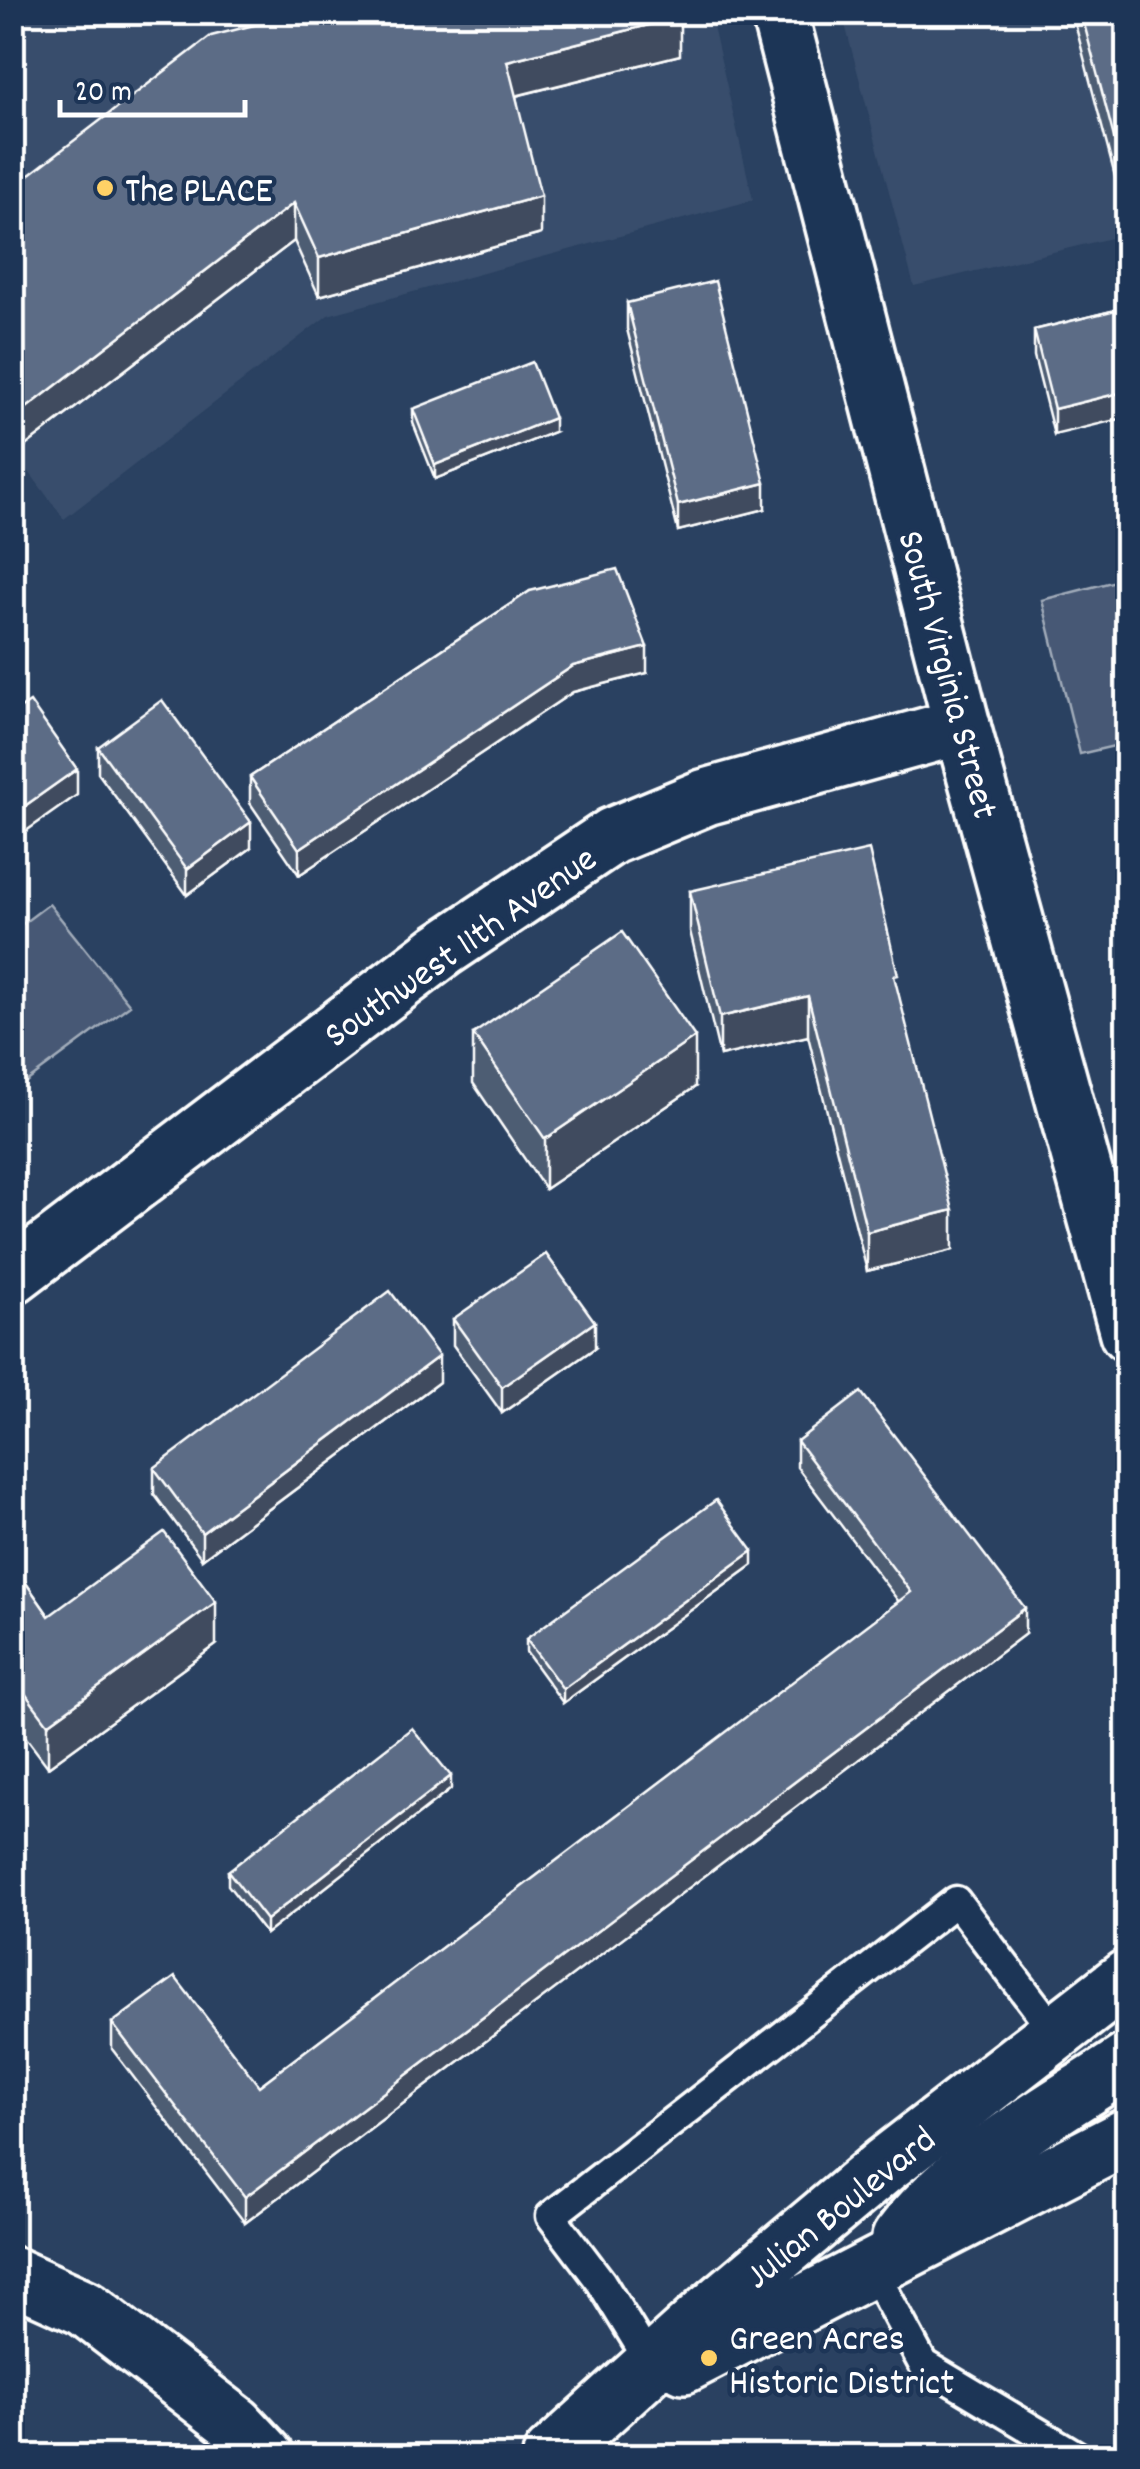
<svg xmlns="http://www.w3.org/2000/svg" width="1140" height="2469" viewBox="0 0 1140 2469" font-family="Dekko,sans-serif">
  <rect width="100%" height="100%" fill="#2a4161"/>
  <filter id="ink" filterUnits="userSpaceOnUse"><feTurbulence type="fractalNoise" baseFrequency=".01" numOctaves="2"/><feDisplacementMap in="SourceGraphic" scale="20" xChannelSelector="R" yChannelSelector="G"/><feConvolveMatrix kernelMatrix="1 2 1 2 8 2 1 2 1" color-interpolation-filters="sRGB"/></filter>
  <g filter="url(#ink)">
    <g fill="#394e6c">
      <path d="M 26,12 L 710,13 L 753,200 L 328,315 L 64,519 L 13,450 L 12,20 Z"/>
      <path d="M 842,13 L 1127,13 L 1127,234 L 914,286 Z"/>
    </g>
    <g fill="#465975" stroke="#a2acba" stroke-width="2.5">
      <path d="M 1127,578 L 1127,743 L 1080,754 L 1042,600 Z"/>
      <path d="M 49,904 L 130,1005 L 26,1082 L 13,1066 L 13,931 Z"/>
    </g>
    <g fill="none" stroke-linecap="round" stroke-linejoin="round">
      <g stroke="#fff" stroke-width="35">
        <g id="service">
          <path d="M 871,2267 L 923,2364 L 1077,2456"/>
          <path d="M 652,2365 L 601,2282 L 551,2216 L 956,1901 L 1056,2033"/>
          <path d="M 1123,2456 L 1128,2456"/>
        </g>
      </g>
      <g stroke="#fff" stroke-width="62">
        <g id="minor">
          <path d="M 12,1276 L 442,950 L 612,836 L 706,797 L 962,726"/>
          <path d="M 12,2275 L 85,2308 L 236,2424 L 266,2456"/>
        </g>
      </g>
      <g stroke="#fff" stroke-width="62">
        <g id="tertiary">
          <path d="M 779,12 L 962,726 L 1128,1333"/>
          <path d="M 900,2238 C 958,2161 1049,2114 1128,2061"/>
          <path d="M 684,2365 L 1128,2136"/>
          <path d="M 551,2456 L 711,2311 L 885,2165 L 1128,1977"/>
        </g>
      </g>
      <use href="#service" stroke="#1d3557" stroke-width="28"/>
      <use href="#minor" stroke="#1d3557" stroke-width="55"/>
      <use href="#tertiary" stroke="#1d3557" stroke-width="55"/>
    </g>
    <g fill="#4e5d73" stroke="#fff" stroke-width="2.5">
      <path d="M 1072,12 L 1128,12 L 1128,226 Z"/>
      <path d="M 680,55 L 516,96 L 541,234 L 319,296 L 294,241 L 20,450 L 12,440 L 12,188 Z"/>
      <path d="M 627,303 L 765,509 L 678,531 L 627,329 Z"/>
      <path d="M 1128,307 L 1054,435 L 1034,356 L 1034,330 Z"/>
      <path d="M 413,409 L 554,432 L 435,479 L 413,423 Z"/>
      <path d="M 530,591 L 647,673 L 573,692 L 299,875 L 250,803 L 250,777 Z"/>
      <path d="M 98,747 L 251,848 L 187,895 L 98,773 Z"/>
      <path d="M 690,891 L 898,993 L 953,1250 L 867,1271 L 808,1036 L 720,1056 L 690,931 Z"/>
      <path d="M 473,1034 L 695,1087 L 545,1189 L 473,1083 Z"/>
      <path d="M 453,1319 L 595,1348 L 502,1413 L 453,1345 Z"/>
      <path d="M 439,1382 L 202,1559 L 154,1494 L 154,1468 Z"/>
      <path d="M 797,1441 L 1025,1634 L 245,2223 L 112,2049 L 112,2023 L 259,2086 L 899,1602 L 797,1467 Z"/>
      <path d="M 12,1563 L 49,1616 L 216,1645 L 48,1767 L 12,1719 Z"/>
      <path d="M 753,1565 L 563,1703 L 526,1652 L 526,1639 Z"/>
      <path d="M 451,1789 L 266,1934 L 228,1885 L 228,1871 Z"/>
    </g>
    <g fill="#404c5e" stroke="#fff" stroke-width="2.5">
      <path d="M 680,17 L 680,55 L 507,98 L 507,61 Z"/>
      <path d="M 541,196 L 541,234 L 319,296 L 319,258 Z"/>
      <path d="M 294,203 L 294,241 L 20,450 L 20,413 Z"/>
      <path d="M 1128,391 L 1128,417 L 1054,435 L 1054,409 Z"/>
      <path d="M 554,418 L 554,432 L 435,479 L 435,465 Z"/>
      <path d="M 765,483 L 765,509 L 678,531 L 678,505 Z"/>
      <path d="M 647,647 L 647,673 L 573,692 L 299,875 L 299,849 L 573,666 Z"/>
      <path d="M 77,769 L 77,795 L 12,841 L 12,815 Z"/>
      <path d="M 251,822 L 251,848 L 187,895 L 187,869 Z"/>
      <path d="M 808,996 L 808,1036 L 720,1056 L 720,1017 Z"/>
      <path d="M 695,1037 L 695,1087 L 545,1189 L 545,1139 Z"/>
      <path d="M 953,1210 L 953,1250 L 867,1271 L 867,1232 Z"/>
      <path d="M 595,1322 L 595,1348 L 502,1413 L 502,1387 Z"/>
      <path d="M 439,1356 L 439,1382 L 202,1559 L 202,1533 Z"/>
      <path d="M 753,1551 L 753,1565 L 563,1703 L 563,1689 Z"/>
      <path d="M 216,1602 L 216,1645 L 48,1767 L 48,1724 Z"/>
      <path d="M 1025,1608 L 1025,1634 L 245,2223 L 245,2197 Z"/>
      <path d="M 451,1776 L 451,1789 L 266,1934 L 266,1920 Z"/>
    </g>
    <g fill="#5b6c86" stroke="#fff" stroke-width="2.5">
      <path d="M 305,12 L 679,12 L 680,17 L 507,61 L 541,196 L 319,258 L 294,203 L 20,413 L 12,402 L 12,188 L 211,36 Z"/>
      <path d="M 1081,12 L 1128,12 L 1128,191 Z"/>
      <path d="M 715,281 L 765,483 L 678,505 L 627,303 Z"/>
      <path d="M 1128,307 L 1128,391 L 1054,409 L 1034,330 Z"/>
      <path d="M 532,362 L 554,418 L 435,465 L 413,409 Z"/>
      <path d="M 617,569 L 647,647 L 573,666 L 299,849 L 250,777 L 530,591 Z"/>
      <path d="M 162,700 L 251,822 L 187,869 L 98,747 Z"/>
      <path d="M 30,702 L 77,769 L 12,815 L 12,714 Z"/>
      <path d="M 869,850 L 898,975 L 894,976 L 953,1210 L 867,1232 L 808,996 L 720,1017 L 690,891 Z"/>
      <path d="M 622,932 L 695,1037 L 545,1139 L 473,1034 Z"/>
      <path d="M 546,1254 L 595,1322 L 502,1387 L 453,1319 Z"/>
      <path d="M 390,1291 L 439,1356 L 202,1533 L 154,1468 Z"/>
      <path d="M 861,1392 L 1025,1608 L 245,2197 L 112,2023 L 175,1977 L 259,2086 L 911,1592 L 797,1441 Z"/>
      <path d="M 716,1500 L 753,1551 L 563,1689 L 526,1639 Z"/>
      <path d="M 164,1532 L 216,1602 L 48,1724 L 12,1676 L 12,1563 L 49,1616 Z"/>
      <path d="M 412,1728 L 451,1776 L 266,1920 L 228,1871 Z"/>
    </g>
  </g>
  <g fill="#ffd166" stroke="#1d3557" stroke-width="4">
    <circle cx="105" cy="188" r="10"/>
    <circle cx="709" cy="2358" r="10"/>
  </g>
  <g text-anchor="middle" stroke-width="9" stroke-linejoin="round" paint-order="stroke">
    <g font-size="38" fill="#fff" stroke="#1d3557" text-anchor="start">
      <text x="125" y="201">The PLACE</text>
      <text x="729" y="2349">Green Acres<tspan x="729" dy="44">Historic District</tspan></text>
    </g>
    <g font-size="38" fill="#fff" stroke="#1d3557">
      <text transform="translate(950 674) rotate(75)" y="13">South Virginia Street</text>
      <text transform="translate(459 945) rotate(-35)" y="13">Southwest 11th Avenue</text>
      <text transform="translate(839 2206) rotate(-39)" y="13">Julian Boulevard</text>
    </g>
  </g>
  <rect width="1140" height="2469" fill="none" stroke="#1d3557" stroke-width="50"/>
  <rect x="25" y="25" width="1090" height="2419" fill="none" stroke="#fff" stroke-width="4" filter="url(#ink)"/>
  <path d="M60 100v15h185v-15" fill="none" stroke="#ffffff" stroke-width="5"/>
  <text x="75" y="100" font-size="30" fill="#ffffff" stroke="#1d3557" stroke-width="8" paint-order="stroke">20 m</text>
</svg>
